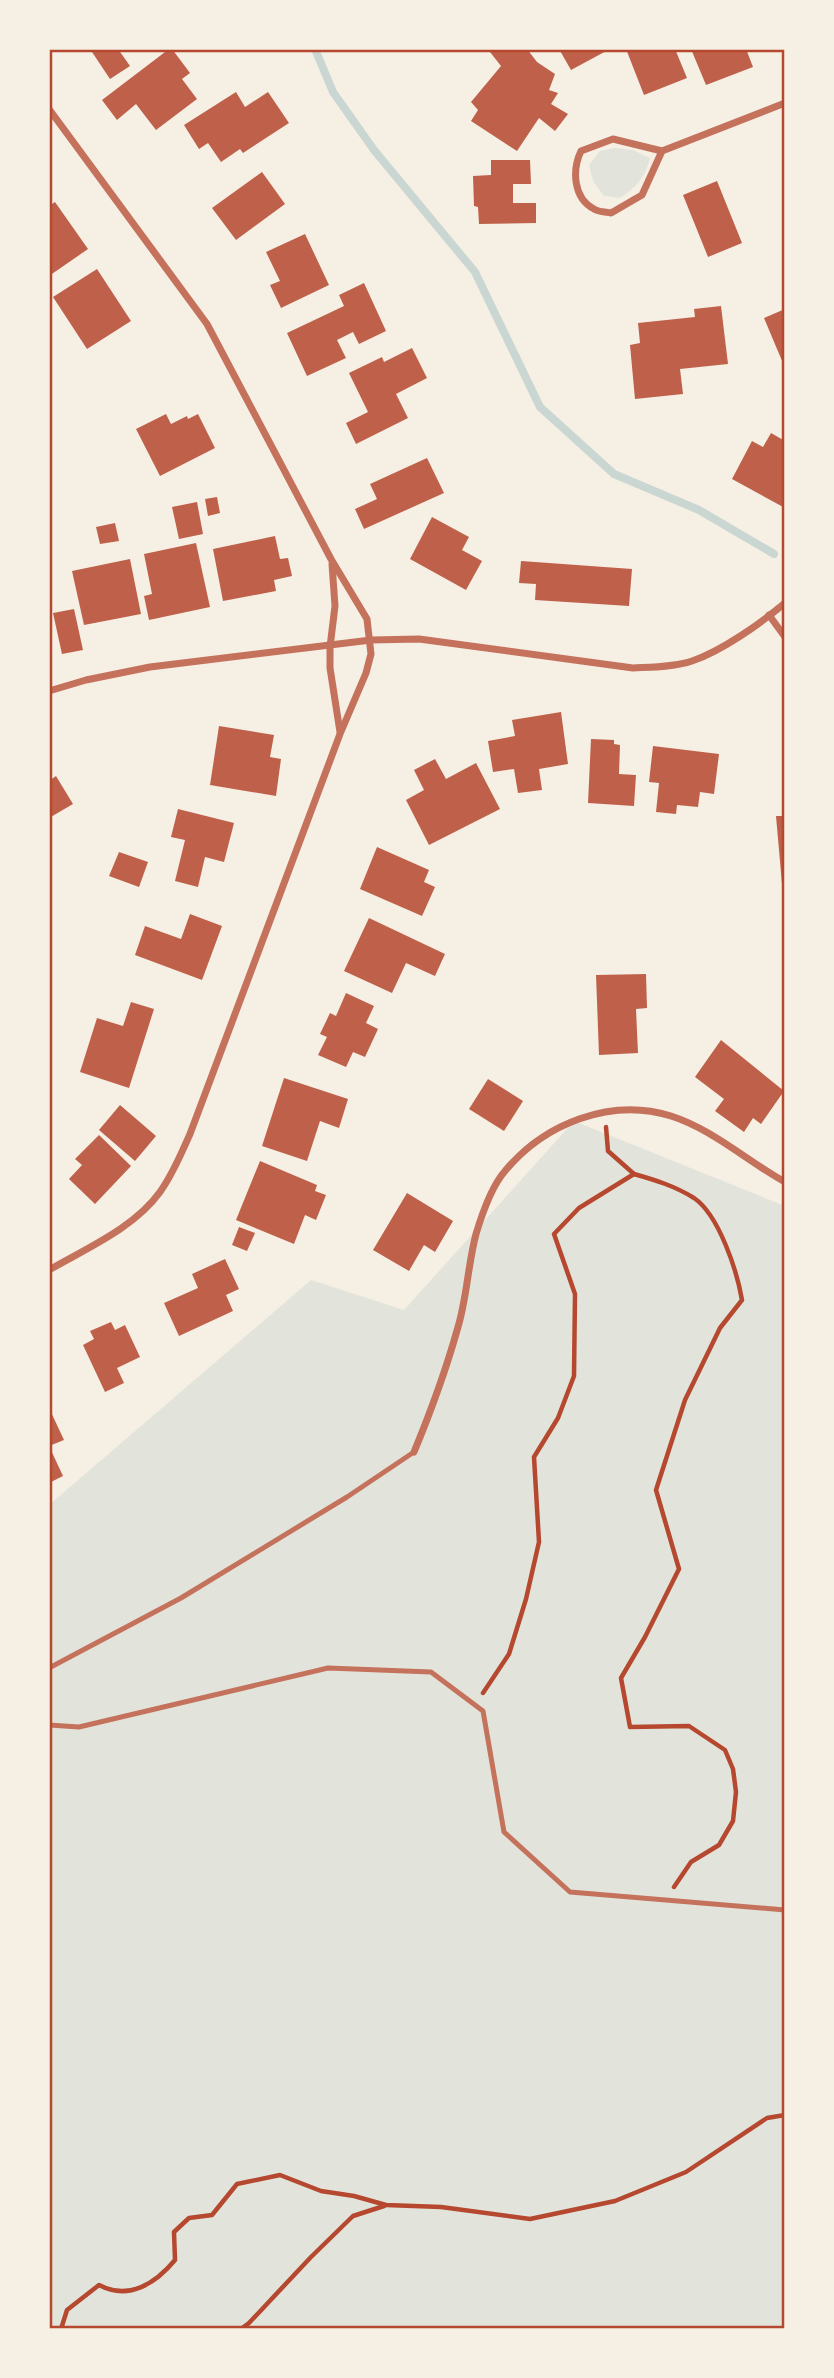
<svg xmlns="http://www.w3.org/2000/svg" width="834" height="2378" viewBox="0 0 834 2378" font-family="'Noto Sans',sans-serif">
  <rect width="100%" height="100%" fill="#f6efe4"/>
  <g fill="#e2e4dc">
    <path d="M 615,148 L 633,150 L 650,158 C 645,178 636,187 620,198 L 604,196 L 593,181 L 589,165 L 600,151 Z"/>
    <path d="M 574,1121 L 785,1206 L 785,2329 L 49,2329 L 49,1505 L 311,1280 L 404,1310 Z"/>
  </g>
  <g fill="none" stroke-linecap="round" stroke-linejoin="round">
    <path stroke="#c9d6d2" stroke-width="8" d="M 315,49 L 333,92 L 374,150 L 475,272 L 540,407 L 614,474 L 699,510 L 774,554"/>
  </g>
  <g fill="#bf614a">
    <path d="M 90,49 L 118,49 L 130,66 L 110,79 Z"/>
    <path d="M 169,49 L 172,49 L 190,73 L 182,79 L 197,99 L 156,130 L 136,104 L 117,120 L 102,100 Z"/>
    <path d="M 493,49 L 527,49 L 537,62 L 555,74 L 549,90 L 558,93 L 551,104 L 568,114 L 555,131 L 539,118 L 517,151 L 471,121 L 478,110 L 471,102 L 501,66 L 490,52 Z"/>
    <path d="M 559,49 L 610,49 L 571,70 Z"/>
    <path d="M 626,49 L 675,49 L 687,78 L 644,95 Z"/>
    <path d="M 691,49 L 746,49 L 753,67 L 706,85 Z"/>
    <path d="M 236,92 L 245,107 L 268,92 L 289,123 L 243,153 L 240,149 L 221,162 L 208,143 L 199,149 L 184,125 Z"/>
    <path d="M 491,160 L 530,160 L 531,184 L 513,184 L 513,203 L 536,203 L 536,223 L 479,224 L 478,207 L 474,206 L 473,176 L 491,175 Z"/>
    <path d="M 262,172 L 285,204 L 236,240 L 212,208 Z"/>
    <path d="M 717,181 L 742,243 L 708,257 L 683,195 Z"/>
    <path d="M 55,202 L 88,249 L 49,276 L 49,206 Z"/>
    <path d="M 305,234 L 329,285 L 281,308 L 270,285 L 280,281 L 266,252 Z"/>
    <path d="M 97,269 L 131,321 L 87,349 L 53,297 Z"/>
    <path d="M 364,283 L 386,331 L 359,344 L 353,332 L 337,340 L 346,358 L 307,376 L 287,333 L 344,306 L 339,295 Z"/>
    <path d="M 721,306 L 728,364 L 680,369 L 683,394 L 635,399 L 630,345 L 640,343 L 638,323 L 695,317 L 694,309 Z"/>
    <path d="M 785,309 L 785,368 L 764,318 Z"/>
    <path d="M 412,348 L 427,378 L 396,394 L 408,418 L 356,444 L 346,423 L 368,412 L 349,373 L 382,357 L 384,362 Z"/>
    <path d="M 166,414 L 171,424 L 187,416 L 188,419 L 198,414 L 215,448 L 160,476 L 136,429 Z"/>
    <path d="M 771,433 L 785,441 L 785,508 L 732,479 L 752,441 L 763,447 Z"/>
    <path d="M 427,458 L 444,493 L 364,529 L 355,509 L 377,499 L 370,484 Z"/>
    <path d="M 217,497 L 220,513 L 208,516 L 205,499 Z"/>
    <path d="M 197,502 L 203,534 L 179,539 L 172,507 Z"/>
    <path d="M 432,517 L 469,537 L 462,550 L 482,561 L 466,590 L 410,559 Z"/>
    <path d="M 115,523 L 119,541 L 100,544 L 96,527 Z"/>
    <path d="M 275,536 L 280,559 L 288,558 L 292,576 L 274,580 L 276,591 L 223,601 L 213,549 Z"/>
    <path d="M 196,543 L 210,607 L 149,620 L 144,596 L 152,594 L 144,554 Z"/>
    <path d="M 130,559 L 141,614 L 84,625 L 72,571 Z"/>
    <path d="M 521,561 L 632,569 L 629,606 L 535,600 L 536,584 L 519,583 Z"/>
    <path d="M 74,609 L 83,650 L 62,654 L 53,613 Z"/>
    <path d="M 561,712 L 568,764 L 539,769 L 542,790 L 518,793 L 514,769 L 493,772 L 488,741 L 515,736 L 512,720 Z"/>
    <path d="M 219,726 L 274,735 L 270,757 L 281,759 L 276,796 L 210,785 Z"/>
    <path d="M 591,739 L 614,740 L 614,744 L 620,745 L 619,774 L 636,775 L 634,806 L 588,803 Z"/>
    <path d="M 653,746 L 719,754 L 714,794 L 700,792 L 698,807 L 677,805 L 676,814 L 656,812 L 659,783 L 649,782 Z"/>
    <path d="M 435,759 L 446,779 L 476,763 L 500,809 L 429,845 L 406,800 L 424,790 L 414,770 Z"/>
    <path d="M 56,776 L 73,804 L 49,818 L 49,781 Z"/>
    <path d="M 178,809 L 234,823 L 224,862 L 205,857 L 198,887 L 175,881 L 185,840 L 171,837 Z"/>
    <path d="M 776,816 L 785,816 L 785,884 L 782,884 Z"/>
    <path d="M 377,847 L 429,870 L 424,882 L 435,887 L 422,916 L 360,889 Z"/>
    <path d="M 119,852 L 148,862 L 139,887 L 109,876 Z"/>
    <path d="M 190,914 L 222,926 L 202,980 L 135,955 L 145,926 L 181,939 Z"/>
    <path d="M 369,918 L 445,954 L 435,976 L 406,963 L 392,993 L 344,971 Z"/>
    <path d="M 646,974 L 647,1008 L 636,1009 L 638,1053 L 599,1055 L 596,975 Z"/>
    <path d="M 346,993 L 374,1006 L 366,1023 L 378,1029 L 365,1057 L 353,1052 L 346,1067 L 318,1055 L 327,1037 L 320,1034 L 330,1013 L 336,1016 Z"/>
    <path d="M 131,1002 L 154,1009 L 129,1088 L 80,1072 L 97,1018 L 123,1026 Z"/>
    <path d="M 721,1040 L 784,1091 L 761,1124 L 753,1118 L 744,1132 L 715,1111 L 724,1099 L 695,1077 Z"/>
    <path d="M 284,1078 L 348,1099 L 339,1128 L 320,1121 L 307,1161 L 262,1146 Z"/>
    <path d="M 488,1079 L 523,1101 L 504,1131 L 469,1109 Z"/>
    <path d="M 120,1105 L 156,1136 L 135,1161 L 99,1130 Z"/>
    <path d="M 99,1135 L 131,1166 L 95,1204 L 69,1179 L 82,1165 L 75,1159 Z"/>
    <path d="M 260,1161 L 317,1185 L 315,1191 L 326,1195 L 316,1220 L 305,1215 L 294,1244 L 236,1220 Z"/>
    <path d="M 407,1193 L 453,1221 L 435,1252 L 424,1245 L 409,1271 L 373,1250 Z"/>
    <path d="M 239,1227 L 255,1233 L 247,1251 L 232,1245 Z"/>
    <path d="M 225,1259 L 239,1289 L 226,1295 L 233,1311 L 179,1336 L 164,1303 L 198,1288 L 192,1274 Z"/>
    <path d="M 111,1322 L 115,1330 L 125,1325 L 140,1357 L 117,1368 L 124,1383 L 105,1392 L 83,1345 L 94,1339 L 90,1331 Z"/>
    <path d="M 49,1408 L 64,1440 L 49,1446 Z"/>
    <path d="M 49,1446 L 63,1476 L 49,1483 Z"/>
  </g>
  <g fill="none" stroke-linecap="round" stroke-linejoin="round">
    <g stroke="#b5482f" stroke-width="4.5">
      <path d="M 606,1127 L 608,1151 L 634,1174"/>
      <path d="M 483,1693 L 509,1654 L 526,1599 L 539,1542 L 534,1457 L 558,1418 L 574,1376 L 575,1294 L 554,1234 L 579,1208 L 634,1174 C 655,1180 675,1186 694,1198 C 719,1215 737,1271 742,1300 L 720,1328 L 685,1400 L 656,1490 L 679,1569 L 645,1637 L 621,1678 L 630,1727 L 689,1726 L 725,1750 L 733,1769 L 736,1792 L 733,1821 L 719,1845 L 691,1862 L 674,1887"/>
      <path d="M 61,2329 L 67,2310 L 99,2285 C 129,2301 156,2283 175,2260 L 174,2232 L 189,2218 L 212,2215 L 237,2184 L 280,2175 L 321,2191 L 354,2196 L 386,2205 L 441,2207 L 530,2219 L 615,2201 L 686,2172 L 767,2118 L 785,2115"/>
      <path d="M 241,2329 L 249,2323 L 311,2257 L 353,2216 L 384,2206"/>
    </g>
    <g stroke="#c5725c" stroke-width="5">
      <path d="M 49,1668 L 181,1598 L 347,1497 L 414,1452"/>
      <path d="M 49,1725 L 79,1727 L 328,1668 L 431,1672 L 483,1711 L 504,1832 L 570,1892 L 785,1910"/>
    </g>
    <g stroke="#c5725c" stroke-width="7">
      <path d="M 49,109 L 207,324 L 331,559 L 367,619 L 371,654 L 366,673 L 340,734 L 190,1134 C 181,1154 173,1174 160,1192 C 134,1228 87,1248 49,1270"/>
      <path d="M 662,151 L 642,195 L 611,213 C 606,212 598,212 594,209 C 573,198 572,170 581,151 L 613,139 L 662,151 L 785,103"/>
      <path d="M 332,564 L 335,606 L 330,647 L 330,668 L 340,732"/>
      <path d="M 769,615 L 785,637"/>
      <path d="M 49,691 L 86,680 L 150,667 L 371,640 L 419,639 L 633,668 C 652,667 674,667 692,661 C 722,651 761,623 785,603"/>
      <path d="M 414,1452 C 431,1411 446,1370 458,1327 C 467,1297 468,1264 476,1234 C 482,1214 491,1187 505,1171 C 544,1124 610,1097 671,1116 C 712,1129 747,1161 785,1182"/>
    </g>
  </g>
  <rect width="834" height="2378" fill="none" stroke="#f6efe4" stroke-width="102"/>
  <rect x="51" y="51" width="732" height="2276" fill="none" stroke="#b5482f" stroke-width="2.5"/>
</svg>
